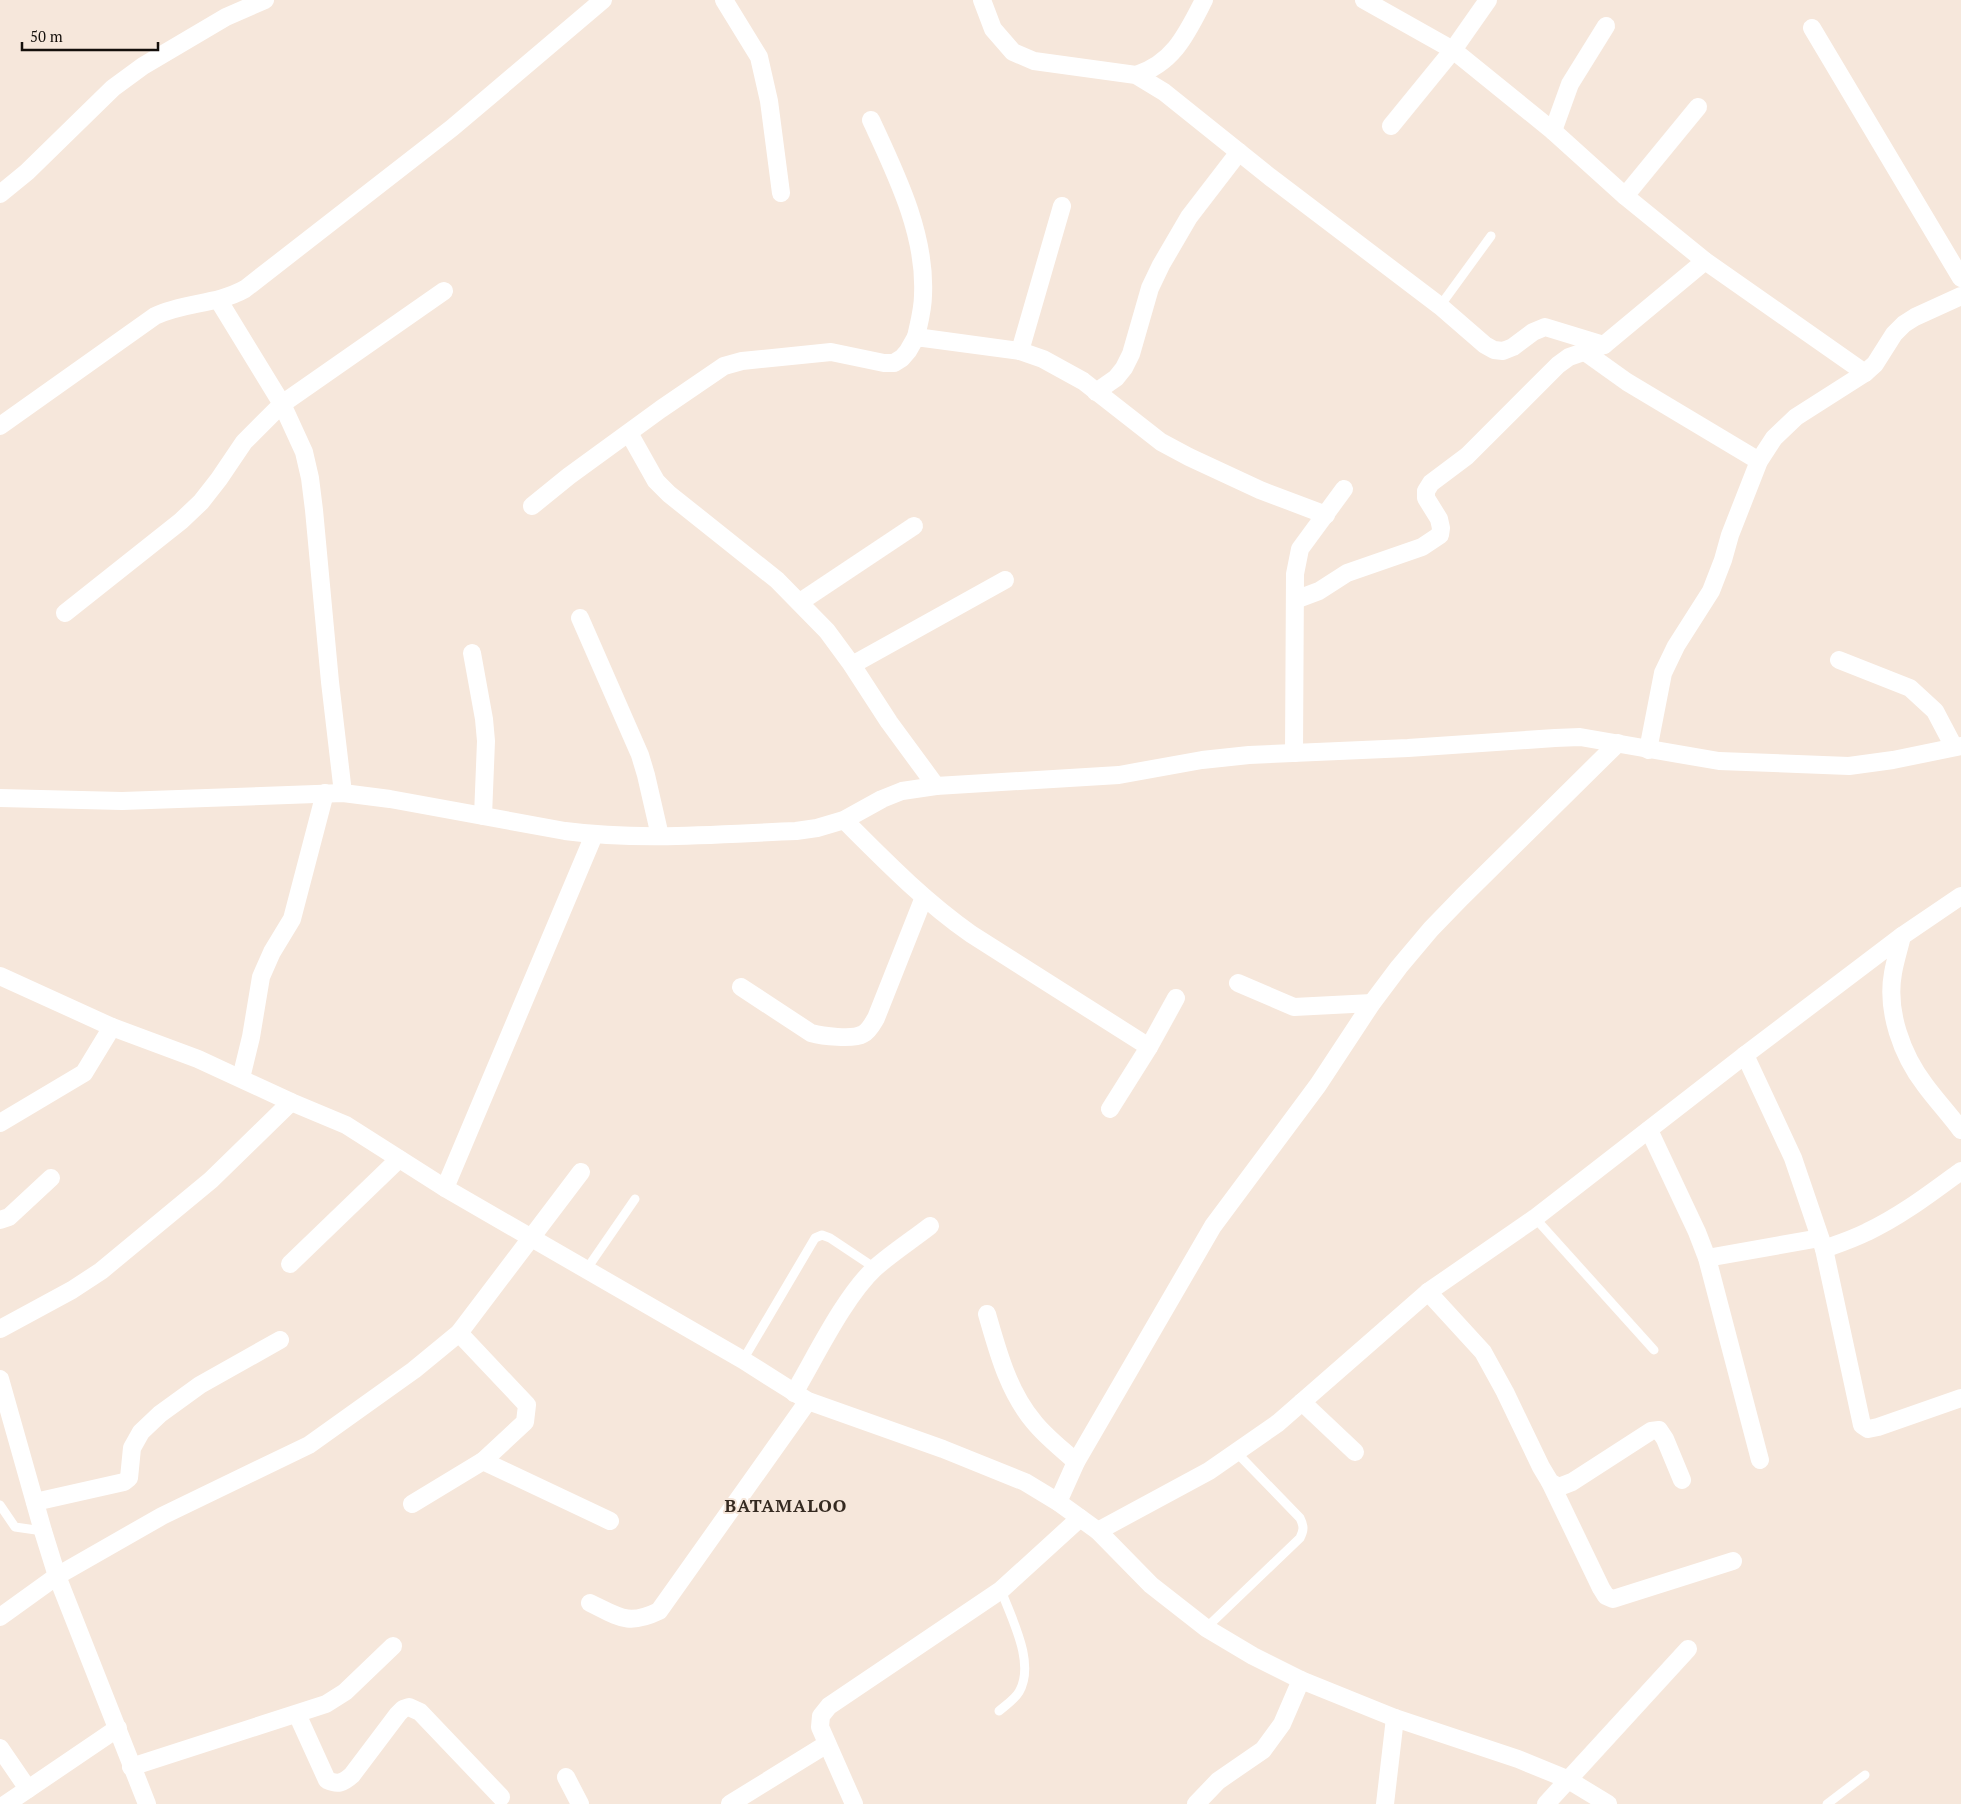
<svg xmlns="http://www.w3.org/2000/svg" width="1961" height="1804" viewBox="0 0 1961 1804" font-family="'PT Serif',serif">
  <rect width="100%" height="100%" fill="#f6e7db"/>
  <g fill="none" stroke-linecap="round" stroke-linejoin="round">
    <g stroke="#fff" stroke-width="9">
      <path d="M 1440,306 L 1491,236"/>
      <path d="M 1535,1218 L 1654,1350"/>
      <path d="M 586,1270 L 635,1199"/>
      <path d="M 743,1360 L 815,1238 L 822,1235 L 830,1238 L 875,1268"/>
      <path d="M 0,1505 L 15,1527 L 43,1531"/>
      <path d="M 1206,1628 L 1300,1538 C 1304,1530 1304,1526 1300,1518 L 1237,1453"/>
      <path d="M 999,1711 C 1006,1705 1015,1699 1019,1692 C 1036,1663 1011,1618 1001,1590"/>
      <path d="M 1827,1804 L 1865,1775"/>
    </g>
    <g stroke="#fff" stroke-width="18">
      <path d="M 724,0 L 759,57 L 769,101 L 781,193"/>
      <path d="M 982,0 L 993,29 L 1013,52 L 1034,61 L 1136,75 L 1164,92 L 1270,177 L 1440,306 L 1485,345 L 1494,350 L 1503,351 L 1513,347 L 1533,332 L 1545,327 L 1604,345"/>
      <path d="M 1364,0 L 1453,50 L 1553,131 L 1625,196 L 1705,261 L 1865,373"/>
      <path d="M 1812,28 L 1961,278"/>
      <path d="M 1136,75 C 1174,63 1187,33 1204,0"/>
      <path d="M 871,120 C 896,174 926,234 923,295 C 923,309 919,323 916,337"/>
      <path d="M 1391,126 L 1453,50 L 1488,0"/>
      <path d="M 1553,131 L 1570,84 L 1606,26"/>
      <path d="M 0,194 L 27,172 L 113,88 L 143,66 L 226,17 L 265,0"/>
      <path d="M 1625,196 L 1698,107"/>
      <path d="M 219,301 L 282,404 L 304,452 L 310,478 L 314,510 L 330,682 L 343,793"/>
      <path d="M 1020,351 L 1062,206"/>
      <path d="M 1585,352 L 1627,382 L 1759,461"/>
      <path d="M 1096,392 L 1116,378 L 1124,368 L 1131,354 L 1150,288 L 1161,265 L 1189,217 L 1239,152"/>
      <path d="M 0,426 L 155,316 C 184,302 216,305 245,289 L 452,128 L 603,0"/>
      <path d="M 629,433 L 656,481 L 669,494 L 777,580 L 827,631 L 852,665 L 889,722 L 936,786"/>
      <path d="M 532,506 L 569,476 L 661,409 L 724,366 L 742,361 L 831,352 L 884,363 L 894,363 L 902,358 L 908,351 L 916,337 L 1020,351 L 1043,359 L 1083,381 L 1161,442 L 1189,457 L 1260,490 L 1326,515"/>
      <path d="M 1295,600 L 1319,591 L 1347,573 L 1422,547 L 1440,535 L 1441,528 L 1439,519 L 1426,498 L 1426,491 L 1431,483 L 1467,456 L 1558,365 L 1569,357 L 1604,345 L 1705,261"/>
      <path d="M 800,602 L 914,526"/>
      <path d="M 65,613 L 181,521 L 201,502 L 219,479 L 244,442 L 282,404 L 444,291"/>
      <path d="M 580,618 L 640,755 L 646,775 L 660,836"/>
      <path d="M 472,653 L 484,719 L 486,741 L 483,816"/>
      <path d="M 1839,660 L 1910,688 L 1935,711 L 1954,747"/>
      <path d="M 852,665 L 1005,580"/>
      <path d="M 1648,750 L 1663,673 L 1676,646 L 1711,591 L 1723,560 L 1730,535 L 1759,461 L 1774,438 L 1796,417 L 1865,373 L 1875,364 L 1894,334 L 1904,324 L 1915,317 L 1961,296"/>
      <path d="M 1294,753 L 1295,574 L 1300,549 L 1344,489"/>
      <path d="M 0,798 L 122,801 L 343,793 L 390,799 L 565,831 C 641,841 720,834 796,831 L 817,828 L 844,820 L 882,799 L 902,791 L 936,786 L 1119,775 L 1202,760 L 1249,755 L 1408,748 L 1555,738 L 1580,737 L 1719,761 L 1849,766 L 1893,760 L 1961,746"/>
      <path d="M 844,820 C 885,861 924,901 971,934 L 1149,1047"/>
      <path d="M 1902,936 C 1899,949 1895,961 1893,973 C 1886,1011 1902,1055 1925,1085 C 1936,1100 1949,1114 1961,1130"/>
      <path d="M 0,976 L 112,1027 L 198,1059 L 291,1102 L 346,1125 L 445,1188 L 743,1360 L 808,1401 L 943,1449 L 1025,1482 L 1058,1502 L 1098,1531 L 1151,1585 L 1206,1628 L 1253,1656 L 1301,1680 L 1395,1718 L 1518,1759 L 1567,1779 L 1608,1804"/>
      <path d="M 1238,983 L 1294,1007 L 1372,1003"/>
      <path d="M 741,987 L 811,1033 C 822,1036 853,1040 863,1034 C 869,1031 873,1023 876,1018 L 924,897"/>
      <path d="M 1745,1055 L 1793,1158 L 1824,1249 L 1862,1425 L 1868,1429 L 1878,1427 L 1961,1398"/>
      <path d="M 241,1078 L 251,1037 L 261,977 L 272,952 L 292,919 L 325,793"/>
      <path d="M 1110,1109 L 1149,1047 L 1176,998"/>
      <path d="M 0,1123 L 84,1073 L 112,1027"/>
      <path d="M 1649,1130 L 1697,1232 L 1707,1258 L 1760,1460"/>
      <path d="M 445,1188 L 594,835"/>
      <path d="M 0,1220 L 9,1217 L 51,1178"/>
      <path d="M 1824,1249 C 1838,1244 1853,1239 1867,1232 C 1901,1216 1931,1193 1961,1171"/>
      <path d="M 1707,1258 L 1820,1238"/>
      <path d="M 290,1264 L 399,1159"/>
      <path d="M 1428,1292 L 1483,1352 L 1505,1392 L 1541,1467 L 1550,1482 L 1559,1487 L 1572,1482 L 1651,1431 L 1659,1430 L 1665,1439 L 1682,1480"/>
      <path d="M 987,1314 C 998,1352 1008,1391 1034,1422 C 1046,1437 1062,1449 1076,1462"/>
      <path d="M 0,1329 L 72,1290 L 101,1271 L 211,1180 L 291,1102"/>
      <path d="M 0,1379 L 43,1531 L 57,1576 L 147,1804"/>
      <path d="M 794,1393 C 816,1356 844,1297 875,1268 C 892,1253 912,1240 930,1226"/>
      <path d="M 1302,1402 L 1355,1452"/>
      <path d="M 483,1461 L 610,1521"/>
      <path d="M 1550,1482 L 1601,1588 L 1606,1596 L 1613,1599 L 1733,1561"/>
      <path d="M 35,1502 L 124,1482 L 129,1478 L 132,1448 L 141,1432 L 160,1414 L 200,1385 L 280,1340"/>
      <path d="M 1058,1502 L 1076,1462 L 1213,1226 L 1318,1085 L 1372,1003 L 1399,967 L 1431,929 L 1462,897 L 1618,743"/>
      <path d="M 412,1504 L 483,1461 L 525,1422 L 527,1405 L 459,1333"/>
      <path d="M 1098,1531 L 1209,1471 L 1278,1423 L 1428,1292 L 1535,1218 L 1745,1055 L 1902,936 L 1961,896"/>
      <path d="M 590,1603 C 619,1617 628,1626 659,1611 L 808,1401"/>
      <path d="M 0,1617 L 57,1576 L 162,1516 L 309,1445 L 414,1370 L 459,1333 L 581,1172"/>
      <path d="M 297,1714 L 327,1780 C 338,1785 343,1783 352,1775 L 398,1714 L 403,1709 L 409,1707 L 420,1712 L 501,1797"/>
      <path d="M 0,1748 L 28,1789"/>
      <path d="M 131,1767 L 326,1704 L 345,1692 L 393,1646"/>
      <path d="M 566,1777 L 580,1804"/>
      <path d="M 6,1804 L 118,1728"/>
      <path d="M 730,1804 L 827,1744"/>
      <path d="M 854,1804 L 820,1727 L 821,1716 L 829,1706 L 1001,1590 L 1080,1518"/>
      <path d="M 1196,1804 L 1218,1781 L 1263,1750 L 1282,1724 L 1301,1680"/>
      <path d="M 1385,1804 L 1395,1718"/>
      <path d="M 1546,1804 L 1688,1649"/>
    </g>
  </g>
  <g text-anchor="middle" stroke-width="4" stroke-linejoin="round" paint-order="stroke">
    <g font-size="18" font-weight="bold" letter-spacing="1" fill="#352a21" stroke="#f6e7db">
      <text x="786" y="1512">BATAMALOO</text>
    </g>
  </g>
  <path d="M22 42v8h136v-8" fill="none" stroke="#140f0b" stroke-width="2.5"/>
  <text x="30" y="42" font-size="15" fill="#140f0b" stroke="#f6e7db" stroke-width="4" paint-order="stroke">50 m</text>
</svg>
